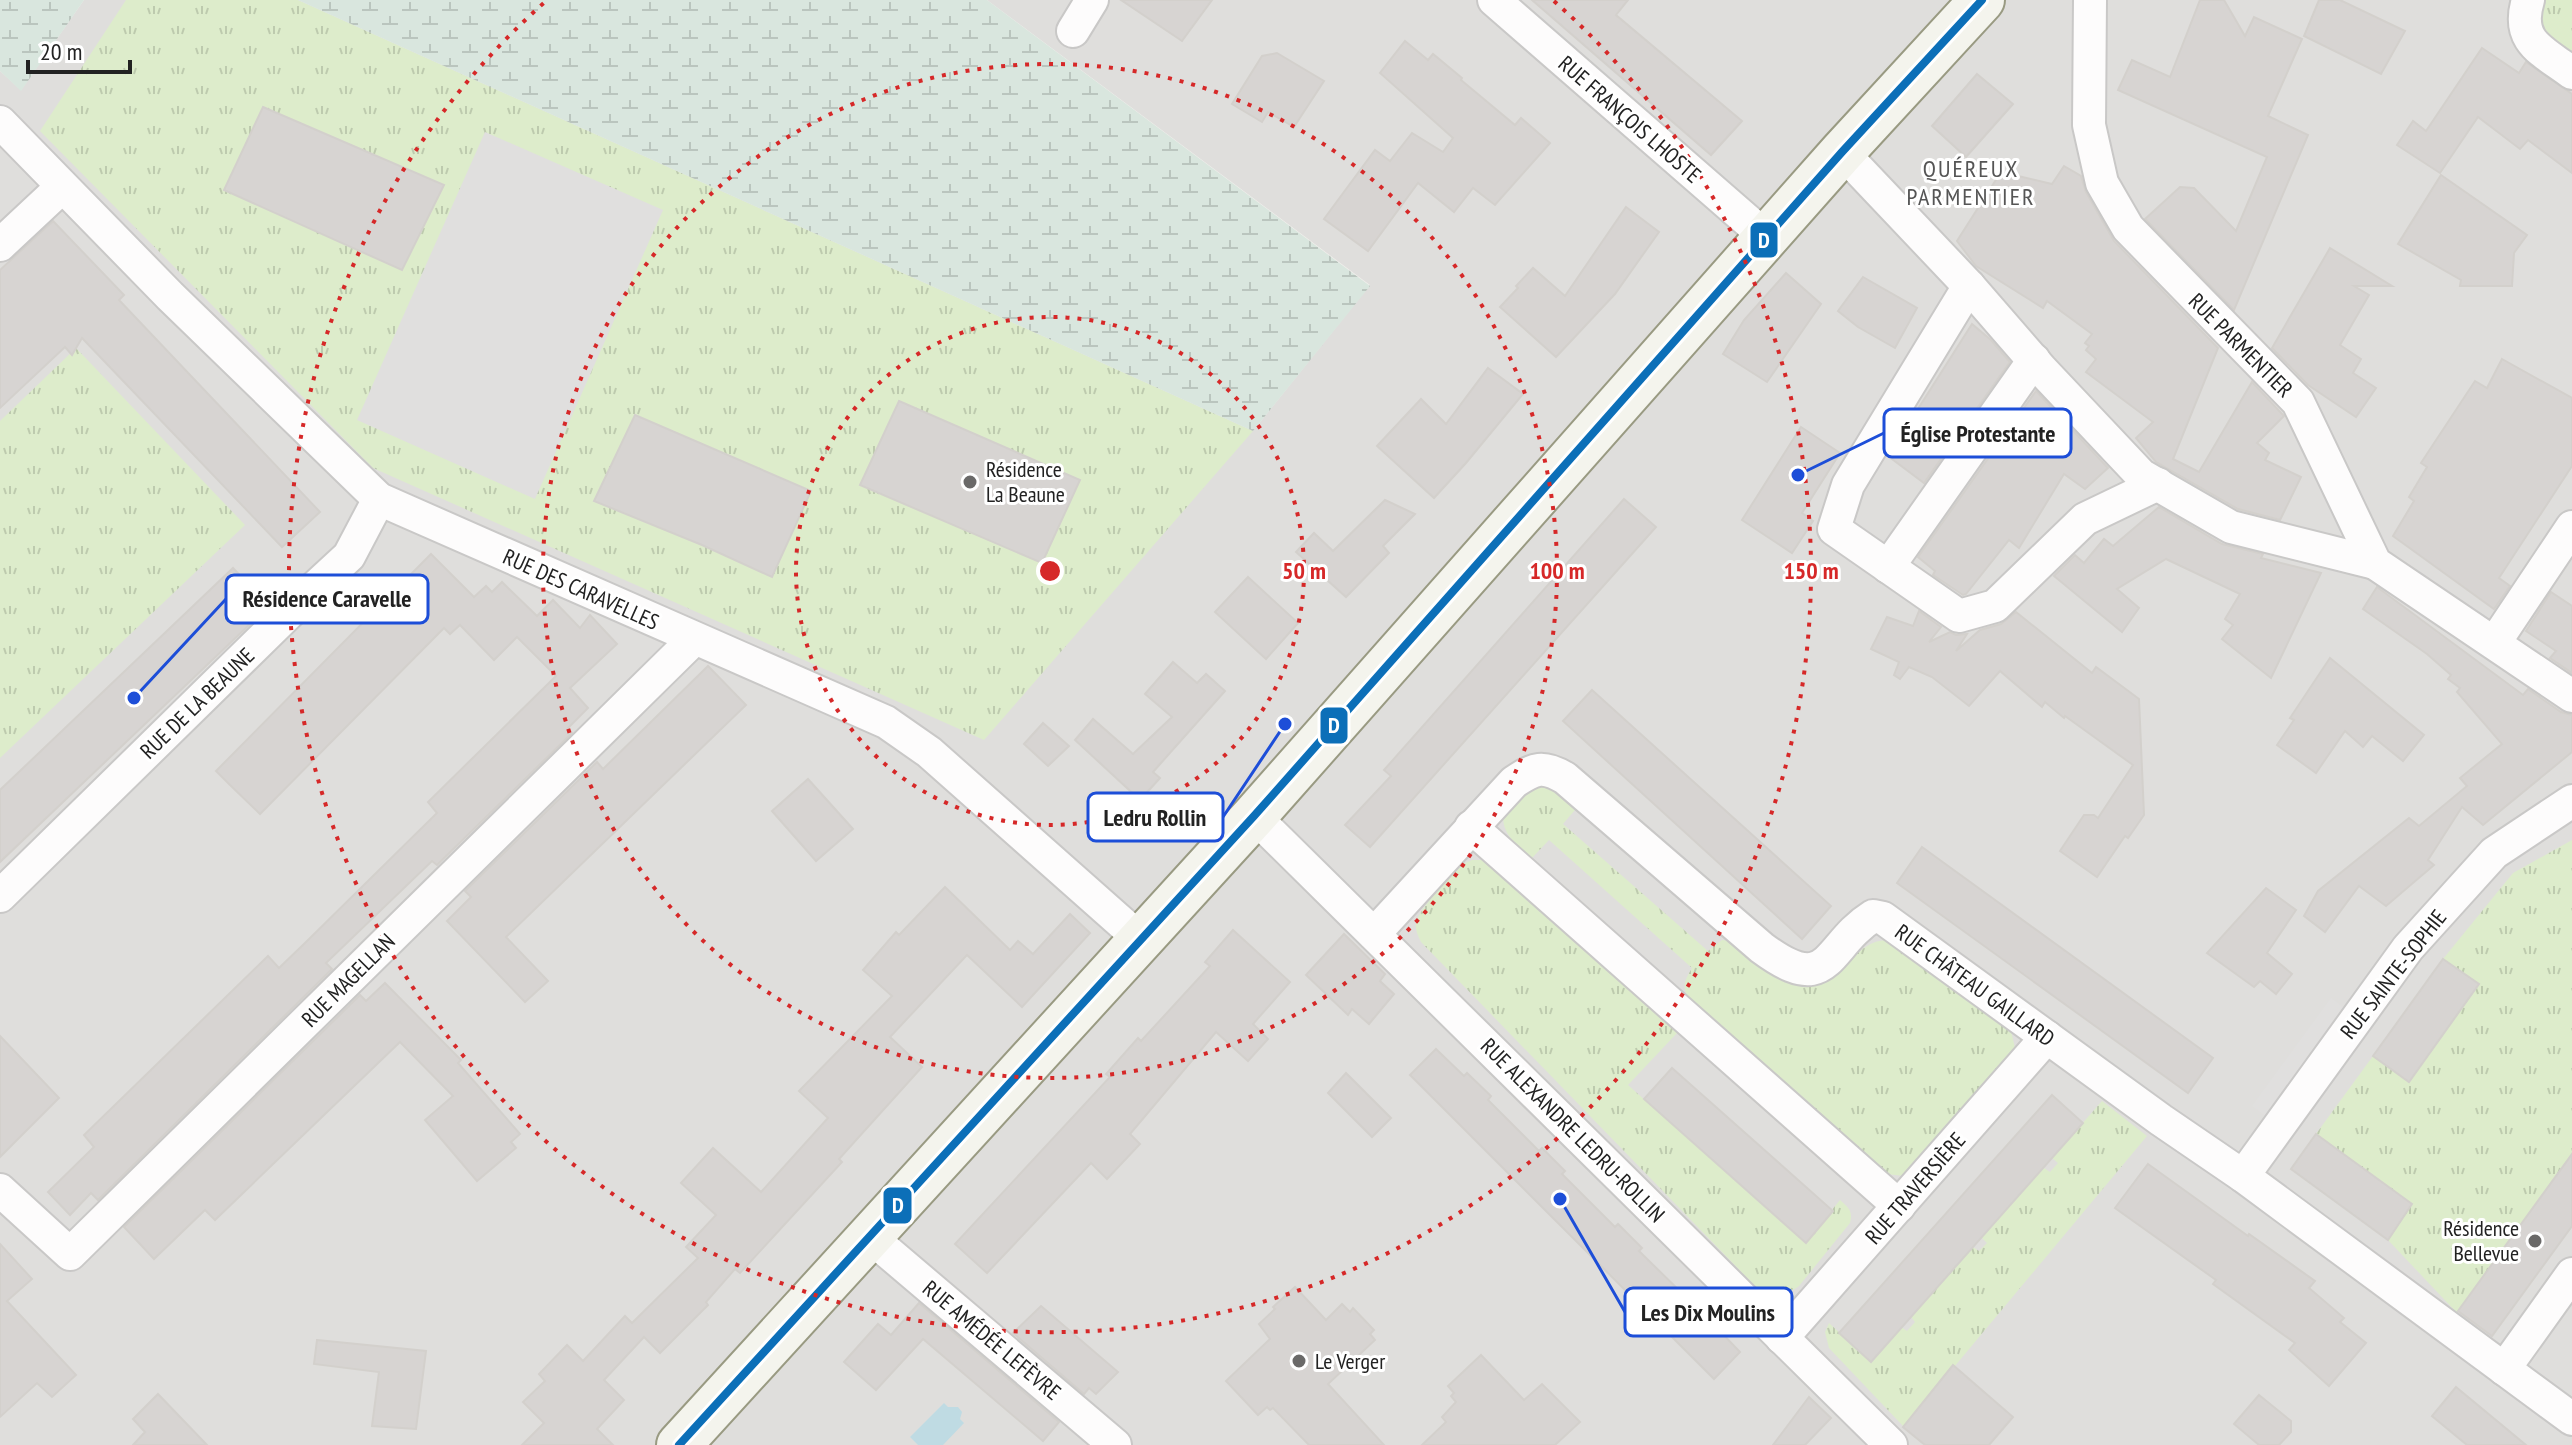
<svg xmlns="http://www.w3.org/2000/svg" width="2572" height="1445" viewBox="0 0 2572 1445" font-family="'PT Sans Narrow',sans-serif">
  <defs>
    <pattern id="grass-tufts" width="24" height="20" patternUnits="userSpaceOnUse" patternTransform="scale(2)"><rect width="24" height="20" fill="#ddeccb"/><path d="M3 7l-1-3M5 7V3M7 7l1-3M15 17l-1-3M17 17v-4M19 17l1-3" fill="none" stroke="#bdcaae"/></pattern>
    <pattern id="wetland-marsh" width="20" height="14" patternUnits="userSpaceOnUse" patternTransform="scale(2)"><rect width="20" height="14" fill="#d9e6de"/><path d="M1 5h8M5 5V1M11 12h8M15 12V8" fill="none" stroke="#bac5be"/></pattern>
  </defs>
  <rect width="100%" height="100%" fill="#f0eeeb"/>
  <path fill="#dfdedc" d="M 84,0 L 298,0 L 1253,431 L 1370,285 L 987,0 L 2572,0 L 2572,1445 L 0,1445 L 0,71 L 21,90 Z"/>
  <g fill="url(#grass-tufts)">
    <path d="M 126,0 L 298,0 L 1253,431 L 984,740 L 373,468 L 40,131 Z"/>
    <path d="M 2545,0 L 2572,0 L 2572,60 L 2542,37 L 2538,16 Z"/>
    <path d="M 76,348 L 245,525 L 0,758 L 0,421 Z"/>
    <path d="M 1538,781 L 1580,804 L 1563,824 L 1708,951 L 1722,940 L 1730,941 L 1841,969 C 1857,954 1870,936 1894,941 L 2011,1031 L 2015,1048 L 2014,1057 L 1904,1176 L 1886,1174 L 1689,999 C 1681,986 1685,980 1692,968 L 1549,840 L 1532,858 C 1518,847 1493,827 1508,806 C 1515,797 1529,789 1538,781 Z"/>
    <path d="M 2572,840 L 2572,1154 L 2457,1313 L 2388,1240 L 2412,1204 L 2316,1134 L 2373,1056 L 2410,1081 L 2479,985 L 2443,959 L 2513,873 Z"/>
    <path d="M 1472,860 L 1484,860 L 1494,867 L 1678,1032 L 1628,1085 L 1805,1243 L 1840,1200 C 1849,1208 1853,1211 1850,1223 L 1799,1286 C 1784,1297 1773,1295 1757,1288 L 1421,942 C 1418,936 1415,930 1416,923 C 1420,906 1451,878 1463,864 Z"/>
    <path d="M 2102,1101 L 2147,1136 L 1904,1427 L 1829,1348 L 1825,1332 L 1829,1323 L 1871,1362 L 1901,1327 L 1907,1331 L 1915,1322 L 1911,1317 L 1973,1247 L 1979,1251 L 1987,1243 L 1981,1237 L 2044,1168 L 2050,1172 L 2058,1163 L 2052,1158 Z"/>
  </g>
  <g fill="url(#wetland-marsh)">
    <path d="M 0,0 L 84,0 L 21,91 L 0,71 Z"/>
    <path d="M 298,0 L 987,0 L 1370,286 L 1253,431 Z"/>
  </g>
  <g fill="#e0dfde">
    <path d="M 485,132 L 663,210 L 535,499 L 357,420 Z"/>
    <path d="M 2331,998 L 2357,1018 L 2278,1125 L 2252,1106 Z"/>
  </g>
  <path fill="#bfdbe3" d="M 944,1403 L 948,1407 L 958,1407 L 962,1412 L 960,1419 L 964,1423 L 943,1445 L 918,1445 L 910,1437 Z"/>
  <g fill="#d7d4d2" stroke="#d3d0cc" stroke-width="2">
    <path d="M 1121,0 L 1212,0 L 1182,41 Z"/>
    <path d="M 1532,0 L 1628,0 L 1616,15 L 1742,121 L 1711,155 Z"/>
    <path d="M 2200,0 L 2224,0 L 2245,36 L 2254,17 L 2302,39 L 2268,116 L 2308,135 L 2234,310 L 2145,219 L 2180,187 L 2194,188 L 2236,231 L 2267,157 L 2118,90 L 2132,60 L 2170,77 Z"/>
    <path d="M 2319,0 L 2340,0 L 2405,31 L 2381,74 L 2304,36 Z"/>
    <path d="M 1405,41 L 1428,60 L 1433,54 L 1462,78 L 1461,80 L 1515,125 L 1521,118 L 1550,143 L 1495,205 L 1473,188 L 1454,212 L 1418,183 L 1368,251 L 1324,219 L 1375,150 L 1390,161 L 1412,133 L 1443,152 L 1453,138 L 1380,73 Z"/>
    <path d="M 2482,48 L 2519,73 L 2526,62 L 2572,94 L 2572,173 L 2528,140 L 2520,149 L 2478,117 L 2440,173 L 2397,145 L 2413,121 L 2426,131 Z"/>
    <path d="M 1277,53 L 1324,81 L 1294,127 L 1268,112 L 1262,122 L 1232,104 L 1262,56 Z"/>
    <path d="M 1977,74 L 2013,104 L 1966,157 L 1932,126 Z"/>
    <path d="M 263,107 L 444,185 L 402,270 L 224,190 Z"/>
    <path d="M 2064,166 L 2081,176 L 2086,192 L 2114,241 L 2218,348 L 2173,459 L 2199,472 L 2252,382 L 2284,416 L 2257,443 L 2269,453 L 2265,460 L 2301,477 L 2280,520 L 2238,509 L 2156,462 L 2136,438 L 2153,422 L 2086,372 L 2096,359 L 2086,350 L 2089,346 L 2085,343 L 2092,334 L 2047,301 L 2043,308 L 1976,266 L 1957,241 L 2001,172 L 2052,184 Z"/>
    <path d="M 2441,175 L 2527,235 L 2514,253 L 2512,286 L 2460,286 L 2461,280 L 2398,244 Z"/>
    <path d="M 1626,207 L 1659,232 L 1615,294 L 1556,357 L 1500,307 L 1518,288 L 1516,286 L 1533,268 L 1565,296 Z"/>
    <path d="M 53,221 L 124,295 L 119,300 L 320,512 L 282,547 L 82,338 L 72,355 L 65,347 L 0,408 L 0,270 Z"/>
    <path d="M 2330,248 L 2392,286 L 2354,286 L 2369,295 L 2340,345 L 2361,359 L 2353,373 L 2376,388 L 2356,417 L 2308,385 L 2272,348 Z"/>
    <path d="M 1786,273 L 1821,304 L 1767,382 L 1723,354 L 1744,320 Z"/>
    <path d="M 1863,277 L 1917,308 L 1895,348 L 1858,327 L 1838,311 Z"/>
    <path d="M 1972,324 L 1991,340 L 2010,362 L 1924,483 L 1888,456 Z"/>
    <path d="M 2502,359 L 2572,398 L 2572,466 L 2499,578 L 2510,586 L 2494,609 L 2393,536 L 2414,501 L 2409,497 L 2427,467 L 2421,463 L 2475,381 L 2487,388 Z"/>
    <path d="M 1488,368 L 1523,394 L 1466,463 L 1434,498 L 1377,446 L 1421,399 L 1446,424 Z"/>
    <path d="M 2036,391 L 2108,468 L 2085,489 L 2064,474 L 2019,548 L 2009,540 L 1966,594 L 1963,595 L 1933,575 L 1935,571 L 1918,557 Z"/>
    <path d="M 899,401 L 1080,480 L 1042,563 L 860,485 Z"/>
    <path d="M 635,415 L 811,491 L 772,577 L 702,545 L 594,501 Z"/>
    <path d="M 1801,427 L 1840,453 L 1802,513 L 1813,521 L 1792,553 L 1742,520 Z"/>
    <path d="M 1624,499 L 1656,527 L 1370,847 L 1345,825 L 1391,776 L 1384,770 Z"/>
    <path d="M 1385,500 L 1415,514 L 1383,546 L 1389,553 L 1346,597 L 1296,552 L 1314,533 L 1333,551 Z"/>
    <path d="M 2159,507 L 2222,544 L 2263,554 L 2261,558 L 2321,573 L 2271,678 L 2222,639 L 2233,625 L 2225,619 L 2240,594 L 2166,559 L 2117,589 L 2139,608 L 2122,632 L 2054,576 L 2075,555 L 2084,563 L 2104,539 L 2113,546 Z"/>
    <path d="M 431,554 L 474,597 L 486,586 L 492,592 L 502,582 L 537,616 L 553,600 L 580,628 L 590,615 L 617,644 L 570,688 L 588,708 L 568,728 L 572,733 L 437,865 L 432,861 L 326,963 L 332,969 L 98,1200 L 91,1193 L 70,1215 L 48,1192 L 94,1147 L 84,1135 L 268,956 L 279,968 L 306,942 L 437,813 L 428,802 L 556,676 L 517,637 L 494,660 L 460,625 L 450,634 L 444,628 L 260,814 L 229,784 L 216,771 Z"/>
    <path d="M 233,568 L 269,606 L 0,862 L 0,790 Z"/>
    <path d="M 1248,577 L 1298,623 L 1266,659 L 1215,612 Z"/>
    <path d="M 2377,587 L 2523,695 L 2528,689 L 2561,712 L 2572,715 L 2572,752 L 2483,825 L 2462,807 L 2428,860 L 2434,865 L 2386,906 L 2359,886 L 2325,932 L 2304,916 L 2318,891 L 2409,818 L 2419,826 L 2467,786 L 2460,778 L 2502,744 L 2457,692 L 2460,688 L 2448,679 L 2451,675 L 2427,654 L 2363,609 Z"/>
    <path d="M 2551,592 L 2572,606 L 2572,673 L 2550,658 L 2556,651 L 2526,631 Z"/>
    <path d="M 1919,611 L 1941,627 L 1929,642 L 1950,632 L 1956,635 L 1967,634 L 1956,651 L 1980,630 L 2001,624 L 2016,612 L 2092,673 L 2096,667 L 2139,699 L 2144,815 L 2128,838 L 2125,836 L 2097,877 L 2060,851 L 2084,815 L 2094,815 L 2098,818 L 2133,765 L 2065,716 L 2064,718 L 2045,702 L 2042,707 L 2000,671 L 1969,706 L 1932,677 L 1909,667 L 1900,679 L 1894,675 L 1899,662 L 1871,649 L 1887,617 L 1913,626 Z"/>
    <path d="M 2330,658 L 2424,735 L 2403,761 L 2372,736 L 2363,747 L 2345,731 L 2316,773 L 2277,745 L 2294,720 L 2290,718 Z"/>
    <path d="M 1173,662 L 1197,683 L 1206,674 L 1225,691 L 1153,772 L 1160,778 L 1140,800 L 1075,740 L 1093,719 L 1133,754 L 1172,717 L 1145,694 Z"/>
    <path d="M 708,666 L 746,705 L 506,937 L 548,981 L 525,1002 L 447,921 L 471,897 L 465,891 L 597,762 L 603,769 Z"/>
    <path d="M 1592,690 L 1831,906 L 1802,939 L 1563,721 Z"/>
    <path d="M 1043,723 L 1069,746 L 1048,766 L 1024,744 Z"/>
    <path d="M 808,779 L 853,829 L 816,861 L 772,811 Z"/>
    <path d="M 1922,847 L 2213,1058 L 2188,1093 L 1897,883 Z"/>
    <path d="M 945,887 L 1010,950 L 1018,941 L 1033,954 L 1070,914 L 1090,933 L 1022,1007 L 967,955 L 890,1037 L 922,1067 L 839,1159 L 842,1162 L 740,1273 L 735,1269 L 706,1302 L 708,1305 L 660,1353 L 644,1337 L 604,1380 L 624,1400 L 597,1429 L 613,1445 L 522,1445 L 544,1423 L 523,1402 L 545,1381 L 539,1374 L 567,1345 L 583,1361 L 625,1316 L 632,1323 L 698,1258 L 686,1247 L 716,1215 L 681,1183 L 713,1148 L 761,1192 L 828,1118 L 799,1091 L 892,996 L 863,970 L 896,932 L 899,935 Z"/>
    <path d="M 2266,888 L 2296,910 L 2267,953 L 2292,974 L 2276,994 L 2260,981 L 2254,987 L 2207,953 Z"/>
    <path d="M 1233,930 L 1290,982 L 1253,1024 L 1268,1039 L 1248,1061 L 1216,1032 L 1130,1134 L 1140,1144 L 1107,1179 L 1091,1163 L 987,1273 L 955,1244 L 1110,1077 L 1106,1074 L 1138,1038 L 1141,1041 L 1210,966 L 1205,962 Z"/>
    <path d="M 1344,934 L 1385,974 L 1380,981 L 1394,994 L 1369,1024 L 1352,1009 L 1348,1015 L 1306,975 Z"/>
    <path d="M 2443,959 L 2479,984 L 2409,1082 L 2373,1056 Z"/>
    <path d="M 385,983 L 461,1060 L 458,1063 L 520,1134 L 511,1142 L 516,1148 L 477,1181 L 425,1120 L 453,1096 L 400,1042 L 215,1220 L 205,1210 L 154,1259 L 124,1227 L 360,995 L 366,1001 Z"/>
    <path d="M 0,1036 L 59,1098 L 0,1157 Z"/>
    <path d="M 1436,1049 L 1464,1076 L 1467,1073 L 1491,1096 L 1488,1100 L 1539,1151 L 1542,1148 L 1565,1171 L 1562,1174 L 1615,1227 L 1618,1224 L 1642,1248 L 1639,1251 L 1692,1303 L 1695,1300 L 1718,1323 L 1715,1326 L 1740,1352 L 1714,1379 L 1410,1075 Z"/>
    <path d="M 1672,1068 L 1833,1211 L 1806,1243 L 1644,1099 Z"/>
    <path d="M 1346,1073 L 1391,1118 L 1372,1137 L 1328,1093 Z"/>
    <path d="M 2052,1095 L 2083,1123 L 1871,1362 L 1839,1333 Z"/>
    <path d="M 2316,1134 L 2412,1204 L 2388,1240 L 2291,1169 Z"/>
    <path d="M 2572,1154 L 2572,1226 L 2492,1336 L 2458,1311 Z"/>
    <path d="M 2148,1164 L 2248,1236 L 2249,1234 L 2315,1281 L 2309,1288 L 2344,1318 L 2340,1322 L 2366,1343 L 2329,1386 L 2289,1350 L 2295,1343 L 2213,1284 L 2216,1280 L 2115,1208 Z"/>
    <path d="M 0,1244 L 32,1279 L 7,1301 L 76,1375 L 52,1397 L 37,1383 L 0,1417 Z"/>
    <path d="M 1295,1287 L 1326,1320 L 1342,1304 L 1350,1312 L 1353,1308 L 1374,1330 L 1370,1334 L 1375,1340 L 1328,1384 L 1384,1445 L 1309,1445 L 1273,1408 L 1270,1410 L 1267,1407 L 1258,1415 L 1226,1381 L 1270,1339 L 1259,1324 L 1275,1309 L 1273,1307 Z"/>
    <path d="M 919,1303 L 1059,1422 L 1043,1441 L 923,1339 L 876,1390 L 844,1362 L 878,1324 L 891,1335 Z"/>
    <path d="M 1041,1306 L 1118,1372 L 1096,1394 L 1089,1388 L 1084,1394 L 1013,1333 Z"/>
    <path d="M 317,1340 L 426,1351 L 416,1429 L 372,1426 L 379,1372 L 314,1364 Z"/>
    <path d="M 1481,1355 L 1524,1400 L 1542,1384 L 1580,1422 L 1555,1445 L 1422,1445 L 1446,1422 L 1442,1417 L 1456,1402 L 1451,1396 L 1454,1393 L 1448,1386 Z"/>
    <path d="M 1953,1365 L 2013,1417 L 1989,1445 L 1925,1445 L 1903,1427 Z"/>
    <path d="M 2456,1387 L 2526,1445 L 2467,1445 L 2432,1416 Z"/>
    <path d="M 158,1394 L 207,1445 L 133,1445 L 145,1432 L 133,1419 Z"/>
    <path d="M 2259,1395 L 2291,1421 L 2291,1432 L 2279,1445 L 2259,1445 L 2234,1424 Z"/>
    <path d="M 1809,1397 L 1831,1418 L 1805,1445 L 1773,1445 Z"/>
  </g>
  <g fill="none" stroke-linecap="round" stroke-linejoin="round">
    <g stroke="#c9c8c7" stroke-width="36">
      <g id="street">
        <path d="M 1494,0 L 1749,222 L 1764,239"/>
        <path d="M 2090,0 L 2089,125 L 2102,183 L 2128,228 L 2298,402 L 2375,563 L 2572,696"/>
        <path d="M 2528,0 C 2515,42 2543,51 2572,73"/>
        <path d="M 1073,31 L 1092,0"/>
        <path d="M 0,122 L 170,296 L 379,499 L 886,722 L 929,752 L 1140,939"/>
        <path d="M 1842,152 L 1969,286 L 2041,369 L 2141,475 L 2231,527 L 2375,563"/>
        <path d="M 0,245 L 62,187"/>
        <path d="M 1969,286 L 1848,485 L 1834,529 L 1959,616 L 1995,606 L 2085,519 L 2158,484"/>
        <path d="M 1888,567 L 2034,360"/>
        <path d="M 2495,642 L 2572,527"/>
        <path d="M 1254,816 L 1891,1445"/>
        <path d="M 1471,827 L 1899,1206"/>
        <path d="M 0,896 L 310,592 L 349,556 L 379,499"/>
        <path d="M 1374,934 L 1514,782 C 1535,768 1543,765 1565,778 L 1762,948 C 1831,999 1825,946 1873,916 L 1883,918 L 2161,1120 L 2243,1176 L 2572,1419"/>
        <path d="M 2243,1176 L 2408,948 L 2494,853 L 2572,801"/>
        <path d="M 0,1190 L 70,1254 L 694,639"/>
        <path d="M 869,1236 L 1115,1445"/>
        <path d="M 1782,1338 L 2047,1037"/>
        <path d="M 2504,1369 L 2572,1274"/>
      </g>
    </g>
    <g stroke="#999a82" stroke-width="48">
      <path id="secondary" d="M 679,1445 L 1254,816 L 1842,152 L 1982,0"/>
    </g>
    <use href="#street" stroke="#fdfcfc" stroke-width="32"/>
    <use href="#secondary" stroke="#f4f4ed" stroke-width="44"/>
    <g stroke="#fff" stroke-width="14">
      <path id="bus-1" d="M 679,1445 L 1254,816 L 1842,152 L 1982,0"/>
    </g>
    <use href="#bus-1" stroke="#0c6fb8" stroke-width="8"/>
  </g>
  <g fill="none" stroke="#d62828" stroke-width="4" stroke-dasharray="4 8">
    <circle cx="1050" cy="571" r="254"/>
    <circle cx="1050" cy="571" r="507"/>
    <path d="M1554 1A761 761 0 1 1 546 1"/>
  </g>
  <g fill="#6a6968" stroke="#fff" stroke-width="3">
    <circle cx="970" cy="482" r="8"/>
    <circle cx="2535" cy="1241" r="8"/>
    <circle cx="1299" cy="1361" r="8"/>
  </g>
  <g text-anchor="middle" stroke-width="6" stroke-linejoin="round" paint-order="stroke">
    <g font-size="22" fill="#222" stroke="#fff">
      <text transform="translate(1630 119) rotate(41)" y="8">RUE FRANÇOIS LHOSTE</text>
      <text transform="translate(2241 345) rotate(45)" y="8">RUE PARMENTIER</text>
      <text transform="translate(581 589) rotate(24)" y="8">RUE DES CARAVELLES</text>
      <text transform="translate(197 703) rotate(-44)" y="8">RUE DE LA BEAUNE</text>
      <text transform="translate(2393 974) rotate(-52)" y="8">RUE SAINTE-SOPHIE</text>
      <text transform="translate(348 980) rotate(-45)" y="8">RUE MAGELLAN</text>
      <text transform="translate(1975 985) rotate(36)" y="8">RUE CHÂTEAU GAILLARD</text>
      <text transform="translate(1573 1130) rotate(45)" y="8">RUE ALEXANDRE LEDRU-ROLLIN</text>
      <text transform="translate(1915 1188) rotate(-49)" y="8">RUE TRAVERSIÈRE</text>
      <text transform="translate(992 1340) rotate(40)" y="8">RUE AMÉDÉE LEFÈVRE</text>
    </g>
    <g font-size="22" fill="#222" stroke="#fff" text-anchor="start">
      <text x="986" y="477">Résidence<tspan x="986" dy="25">La Beaune</tspan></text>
      <text x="2519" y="1236" text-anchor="end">Résidence<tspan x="2519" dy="25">Bellevue</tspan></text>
      <text x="1315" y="1369">Le Verger</text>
    </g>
    <g font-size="24" letter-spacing="2" fill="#555" stroke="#fff">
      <text x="1971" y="177">QUÉREUX<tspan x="1971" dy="28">PARMENTIER</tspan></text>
    </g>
  </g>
  <circle cx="1050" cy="571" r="12" fill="#d62828" stroke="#fff" stroke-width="4"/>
  <g font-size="24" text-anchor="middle" font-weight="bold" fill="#d62828" stroke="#fff" stroke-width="6" stroke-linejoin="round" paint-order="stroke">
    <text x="1304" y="579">50 m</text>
    <text x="1557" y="579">100 m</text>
    <text x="1811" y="579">150 m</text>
  </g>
  <path fill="none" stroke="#1d4ed8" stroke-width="3" d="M1798 475L1884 433M134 698L226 599M1285 724L1223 817M1560 1199L1625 1312"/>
  <g fill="#1d4ed8" stroke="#fff" stroke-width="3">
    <circle cx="1798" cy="475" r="8"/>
    <circle cx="134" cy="698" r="8"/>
    <circle cx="1285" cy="724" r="8"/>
    <circle cx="1560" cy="1199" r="8"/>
  </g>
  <g fill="#fff" stroke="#1d4ed8" stroke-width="3">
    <rect x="1884" y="409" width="187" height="48" rx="8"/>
    <rect x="226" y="575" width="202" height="48" rx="8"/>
    <rect x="1088" y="793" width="135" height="48" rx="8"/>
    <rect x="1625" y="1288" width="167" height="48" rx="8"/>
  </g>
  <g font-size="24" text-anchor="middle" font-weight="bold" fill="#222">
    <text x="1978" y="442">Église Protestante</text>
    <text x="327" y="607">Résidence Caravelle</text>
    <text x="1155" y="826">Ledru Rollin</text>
    <text x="1708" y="1321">Les Dix Moulins</text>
  </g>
  <g stroke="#fff" stroke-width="3">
    <rect x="1749" y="221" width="30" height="38" rx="8" fill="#0c6fb8"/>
    <rect x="1319" y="706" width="30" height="39" rx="8" fill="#0c6fb8"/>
    <rect x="882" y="1186" width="31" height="39" rx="8" fill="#0c6fb8"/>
  </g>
  <g font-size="22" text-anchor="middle" font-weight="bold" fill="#fff">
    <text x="1764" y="248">D</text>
    <text x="1334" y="733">D</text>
    <text x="898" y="1213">D</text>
  </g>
  <path d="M28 60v12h102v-12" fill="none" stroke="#222222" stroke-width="4"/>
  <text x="40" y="60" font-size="24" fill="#222222" stroke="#ffffff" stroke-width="6" paint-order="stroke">20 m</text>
</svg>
